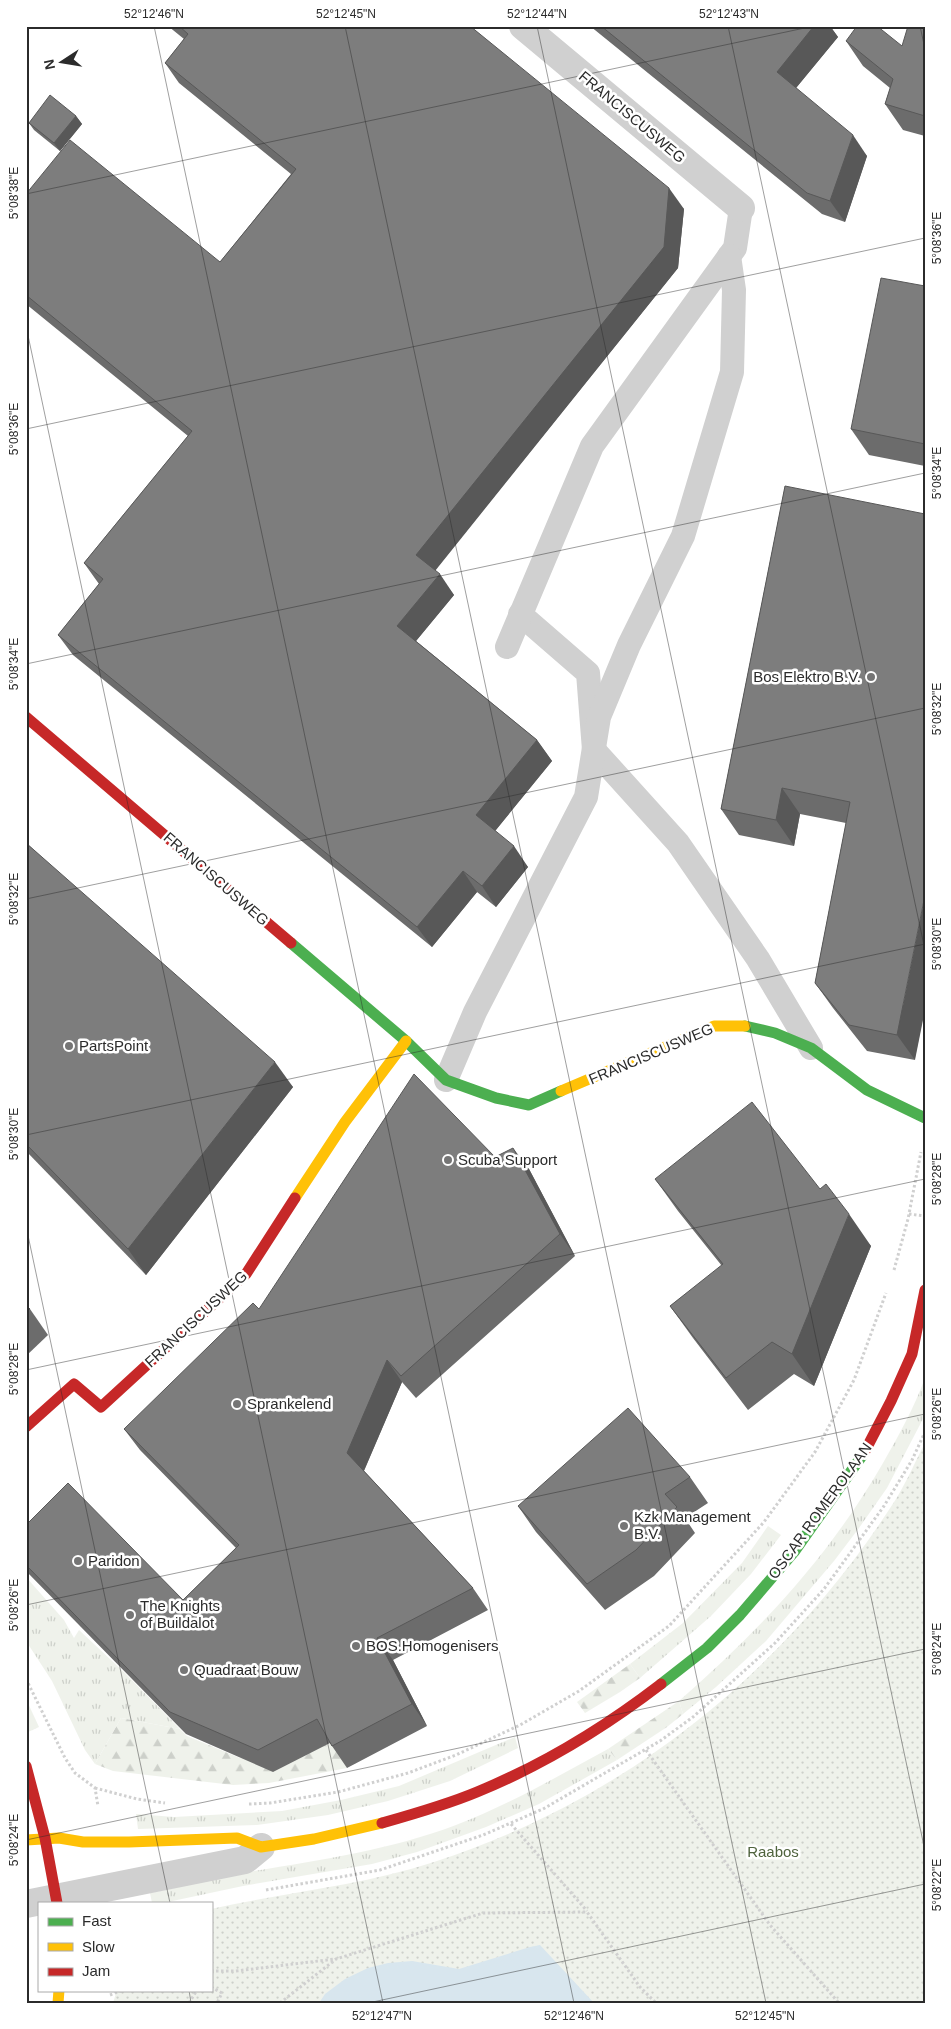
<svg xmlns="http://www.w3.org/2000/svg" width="951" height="2029" viewBox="0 0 951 2029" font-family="Arial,sans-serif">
  <defs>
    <pattern id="grass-tufts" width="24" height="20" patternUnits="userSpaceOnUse" patternTransform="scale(1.25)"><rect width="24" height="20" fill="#eff2eb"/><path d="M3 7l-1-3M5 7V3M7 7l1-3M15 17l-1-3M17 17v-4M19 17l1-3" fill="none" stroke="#cdd0ca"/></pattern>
    <pattern id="forest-firs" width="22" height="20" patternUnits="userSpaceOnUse" patternTransform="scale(1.25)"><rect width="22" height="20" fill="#eff2eb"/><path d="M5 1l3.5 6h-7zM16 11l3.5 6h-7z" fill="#cdd0ca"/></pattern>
    <pattern id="park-dots" width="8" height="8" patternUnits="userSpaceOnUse" patternTransform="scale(1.25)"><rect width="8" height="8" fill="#eff2eb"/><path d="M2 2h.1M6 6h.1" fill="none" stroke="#cdd0ca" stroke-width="1.8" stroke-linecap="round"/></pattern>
  </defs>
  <rect width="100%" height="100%" fill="#fff"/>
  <g fill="url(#grass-tufts)">
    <path d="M 925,1378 L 925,1415 L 887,1488 L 859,1528 L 834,1561 L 766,1641 L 716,1687 L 683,1714 L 679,1701 C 761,1629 828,1558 883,1463 C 899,1435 914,1408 925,1378 Z"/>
    <path d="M 768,1526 L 781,1535 L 751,1574 L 711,1616 L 640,1678 L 630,1664 L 683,1623 L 742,1563 Z"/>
    <path d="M 26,1577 L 64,1620 L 74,1638 L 79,1630 L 125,1673 L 180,1729 L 121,1718 L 95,1764 L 85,1750 L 52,1681 L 26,1641 Z"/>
    <path d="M 26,1699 L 39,1727 L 26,1733 Z"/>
    <path d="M 515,1737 L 518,1748 L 450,1781 L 388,1801 L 328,1815 L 257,1825 L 138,1829 L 136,1814 L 174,1817 L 282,1811 L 341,1800 L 399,1786 Z"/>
    <path d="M 608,1749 L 617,1760 L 539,1804 L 486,1827 L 417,1852 L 372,1864 L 243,1886 L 163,1903 L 152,1903 L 150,1893 C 175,1889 198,1881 223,1876 C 301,1863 382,1853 456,1825 C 509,1805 558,1776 608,1749 Z"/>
  </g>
  <g fill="url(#forest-firs)">
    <path d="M 630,1664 L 640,1678 L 620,1692 L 585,1713 L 577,1702 Z"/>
    <path d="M 679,1701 L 683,1714 L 667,1727 L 617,1760 L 608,1749 Z"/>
    <path d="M 121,1718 L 180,1729 L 187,1736 L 240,1758 L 331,1739 L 347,1768 L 269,1783 L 233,1785 L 113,1771 L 95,1764 Z"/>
  </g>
  <path fill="url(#park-dots)" d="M 925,1443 L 925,2003 L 113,2003 L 117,1990 L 211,1990 L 211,1909 C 286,1892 361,1886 434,1862 C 628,1799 787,1670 896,1499 C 907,1481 915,1462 925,1443 Z"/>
  <path fill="#d8e6ee" d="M 540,1945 L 594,2003 L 319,2003 L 325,1994 L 345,1979 L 368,1968 L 388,1963 L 412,1961 L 459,1969 L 530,1947 Z"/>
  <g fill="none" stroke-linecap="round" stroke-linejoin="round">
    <g stroke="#d0d0d0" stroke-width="3" stroke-dasharray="2.5 2.5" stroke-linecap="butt">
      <path d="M 909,1214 L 925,1216"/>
      <path d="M 894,1270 L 908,1219 L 921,1152"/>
      <path d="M 26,1679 L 65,1758 L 75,1773 L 95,1788 L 98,1806"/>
      <path d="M 646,1750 L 770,1925 L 839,2003"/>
      <path d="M 95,1788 L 137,1799 L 165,1803"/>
      <path d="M 249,1804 L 270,1803 L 338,1792 L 408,1773 L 456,1755 L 520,1725 L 579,1691 L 669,1626 L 764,1522 L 815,1452 L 854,1380 L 886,1293"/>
      <path d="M 511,1824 L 587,1911"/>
      <path d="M 266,1890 L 380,1870 L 483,1835 L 543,1809 L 660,1741 L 693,1717 L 775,1643 L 824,1589 L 884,1506 L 912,1460 L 925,1432"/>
      <path d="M 211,1971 L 236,1971 L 335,1959"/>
      <path d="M 211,1987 L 222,1993 L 217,2003"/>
      <path d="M 110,1995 L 123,1990"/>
      <path d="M 189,2003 L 197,1990"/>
      <path d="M 280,2003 L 336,1959 L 483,1913 L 587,1912 L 640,1987 L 656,2003"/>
    </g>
    <g stroke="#d0d0d0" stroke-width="24">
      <path d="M 520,614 L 588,673 L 594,750 L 678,843 L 758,959 L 811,1048"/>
      <path d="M 507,647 L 592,446 L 735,248 L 741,208"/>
      <path d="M 446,1080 L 475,1012 L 586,797 L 599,717 L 629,645 L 683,536 L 732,372 L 734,290 L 729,256"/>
    </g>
    <g stroke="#d0d0d0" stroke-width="28">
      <path d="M 523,26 L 741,208"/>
      <path d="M 26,1904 L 245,1860 L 261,1847"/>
    </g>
    <g stroke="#4caf50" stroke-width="11">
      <path d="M 291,943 L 406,1041 L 446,1080 L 496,1098 L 529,1105 L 561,1091"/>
      <path d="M 745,1026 L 775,1033 L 811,1048 L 867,1090 L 925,1118"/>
      <path d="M 661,1684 L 707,1648 L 740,1615 L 794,1552 L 864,1453"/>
    </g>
    <g stroke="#ffc107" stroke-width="11">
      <path d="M 561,1091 L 714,1026 L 745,1026"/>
      <path d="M 295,1198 L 345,1122 L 406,1041"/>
      <path d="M 26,1840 L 59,1838 L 83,1842 L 129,1842 L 237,1838 L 261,1847 L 314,1839 L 382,1823"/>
      <path d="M 58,2003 L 59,1990"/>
    </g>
    <g stroke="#c62828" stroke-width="11">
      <path d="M 26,717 L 291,943"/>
      <path d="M 26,1427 L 74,1384 L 101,1407 L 246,1274 L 295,1198"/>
      <path d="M 864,1453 L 891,1401 L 912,1354 L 925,1290"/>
      <path d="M 26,1766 L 45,1838 L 57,1903"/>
      <path d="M 382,1823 C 414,1814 446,1805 477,1792 C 543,1765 605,1727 661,1684"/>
    </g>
  </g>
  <g fill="#6c6c6c">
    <path d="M 168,26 L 470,26 L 684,209 L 678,268 L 435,570 L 454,595 L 416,641 L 537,740 L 552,761 L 495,831 L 528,867 L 496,907 L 477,892 L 432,947 L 73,655 L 58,635 L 99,584 L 84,563 L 188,436 L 26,304 L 26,194 L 220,262 L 291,174 L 179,83 L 165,63 L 184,39 Z"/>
    <path d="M 590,26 L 830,26 L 838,37 L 796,88 L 867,156 L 845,222 L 822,214 Z"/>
    <path d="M 925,26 L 925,136 L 903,130 L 885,104 L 890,88 L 863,66 L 846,41 L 902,46 Z"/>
    <path d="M 76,116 L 82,124 L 60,151 L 34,130 L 29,123 Z"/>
    <path d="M 925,286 L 925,466 L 869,455 L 851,429 Z"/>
    <path d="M 785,486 L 915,1060 L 867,1051 L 833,1008 L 815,983 L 846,823 L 800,814 L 794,846 L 739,835 L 721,809 Z"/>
    <path d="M 26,843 L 293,1087 L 146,1275 L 26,1151 Z"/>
    <path d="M 495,1157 L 529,1169 L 575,1256 L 416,1398 L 402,1382 L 364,1471 L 473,1588 L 488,1610 L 393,1660 L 427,1726 L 347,1768 L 330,1743 L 273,1772 L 186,1734 L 26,1571 L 26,1525 L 183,1600 L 236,1548 L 140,1450 L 124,1429 L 259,1309 Z"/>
    <path d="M 655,1179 L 820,1189 L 871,1246 L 814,1386 L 794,1374 L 748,1410 L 693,1338 L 670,1306 L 722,1266 L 678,1211 Z"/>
    <path d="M 26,1305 L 30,1309 L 48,1335 L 26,1356 Z"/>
    <path d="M 690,1477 L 708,1503 L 685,1518 L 695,1533 L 654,1576 L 605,1610 L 536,1532 L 518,1506 Z"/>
  </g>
  <g fill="#585858">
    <path d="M 26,26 L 31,26 L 26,31 Z"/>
    <path d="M 814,26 L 830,26 L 838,37 L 791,94 L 777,72 Z"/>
    <path d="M 76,116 L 82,124 L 60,151 L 54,143 Z"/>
    <path d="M 853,135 L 867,156 L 845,222 L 830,201 Z"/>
    <path d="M 669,188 L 684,209 L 678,268 L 431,576 L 416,555 Z"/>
    <path d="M 440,574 L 454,595 L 411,647 L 397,626 Z"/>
    <path d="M 537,740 L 552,761 L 491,836 L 476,815 Z"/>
    <path d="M 782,788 L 800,814 L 794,846 L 776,820 Z"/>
    <path d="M 514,846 L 528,867 L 496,907 L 482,886 Z"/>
    <path d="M 463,871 L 477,892 L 432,947 L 417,927 Z"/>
    <path d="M 925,895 L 925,1010 L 915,1060 L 897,1035 Z"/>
    <path d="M 275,1062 L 293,1087 L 146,1275 L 128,1249 Z"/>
    <path d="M 513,1148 L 529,1169 L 575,1256 L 560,1234 Z"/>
    <path d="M 849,1214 L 871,1246 L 814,1386 L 792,1354 Z"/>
    <path d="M 387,1360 L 402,1382 L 362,1475 L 347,1453 Z"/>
    <path d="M 377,1638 L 393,1660 L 427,1726 L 412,1704 Z"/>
  </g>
  <g fill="#7d7d7d" stroke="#585858">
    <path d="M 179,26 L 470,26 L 669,188 L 664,247 L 416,555 L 440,574 L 397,626 L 537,740 L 476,815 L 514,846 L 482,886 L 463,871 L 417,927 L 58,635 L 103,579 L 84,563 L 192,431 L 26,295 L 26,194 L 70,140 L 220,262 L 296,169 L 165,63 L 188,34 Z"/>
    <path d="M 601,26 L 814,26 L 777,72 L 853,135 L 830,201 L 807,193 Z"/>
    <path d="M 857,26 L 877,26 L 902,46 L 908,26 L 925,26 L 925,116 L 885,104 L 893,79 L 846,41 Z"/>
    <path d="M 50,95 L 76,116 L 54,143 L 29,123 Z"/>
    <path d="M 881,278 L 925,286 L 925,444 L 851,429 Z"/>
    <path d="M 785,486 L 925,514 L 925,895 L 897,1035 L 849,1025 L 815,983 L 850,802 L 782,788 L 776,820 L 721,809 Z"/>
    <path d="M 26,843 L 275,1062 L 128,1249 L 26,1144 Z"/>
    <path d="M 414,1074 L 495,1157 L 513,1148 L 560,1234 L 401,1376 L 387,1360 L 347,1453 L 473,1588 L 377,1638 L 412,1704 L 332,1746 L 317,1719 L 258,1750 L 170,1712 L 26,1565 L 26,1525 L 68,1483 L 183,1600 L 239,1545 L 124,1429 L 253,1303 L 259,1309 Z"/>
    <path d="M 752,1102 L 820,1189 L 826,1184 L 849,1214 L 792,1354 L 772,1342 L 726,1378 L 670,1306 L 723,1264 L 655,1179 Z"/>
    <path d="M 26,1305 L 30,1309 L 26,1313 Z"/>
    <path d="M 628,1408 L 690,1477 L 665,1494 L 677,1507 L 636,1550 L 587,1584 L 518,1506 Z"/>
  </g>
  <path fill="none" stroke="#2b2b2b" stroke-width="1" stroke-opacity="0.45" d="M 154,26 L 574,2003M 345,26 L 766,2003M 537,26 L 925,1851M 728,26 L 925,950M 920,26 L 925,49M 26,194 L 814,26M 26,326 L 383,2003M 26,429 L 925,238M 26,664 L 925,473M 26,899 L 925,708M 26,1135 L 925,944M 26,1226 L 170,1903M 26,1370 L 925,1179M 26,1605 L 925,1414M 26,1840 L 925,1649M 189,1990 L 191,2003M 368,2003 L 925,1884"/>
  <g fill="#757575" stroke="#fff" stroke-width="2">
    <circle cx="871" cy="677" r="5"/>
    <circle cx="69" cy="1046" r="5"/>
    <circle cx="448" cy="1160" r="5"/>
    <circle cx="237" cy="1404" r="5"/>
    <circle cx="624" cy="1526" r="5"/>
    <circle cx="78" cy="1561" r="5"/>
    <circle cx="130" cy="1615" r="5"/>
    <circle cx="356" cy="1646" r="5"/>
    <circle cx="184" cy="1670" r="5"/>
  </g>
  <g text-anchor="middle" stroke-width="5" stroke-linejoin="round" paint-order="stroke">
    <g font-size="15" fill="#2b2b2b" stroke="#fff">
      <text transform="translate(632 117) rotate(40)" y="5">FRANCISCUSWEG</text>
      <text transform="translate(216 879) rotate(41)" y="5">FRANCISCUSWEG</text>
      <text transform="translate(651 1054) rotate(-23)" y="5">FRANCISCUSWEG</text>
      <text transform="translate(196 1319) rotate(-43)" y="5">FRANCISCUSWEG</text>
      <text transform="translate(820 1511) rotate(-54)" y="5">OSCAR ROMEROLAAN</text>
    </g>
    <g font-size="15" fill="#2b2b2b" stroke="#fff" text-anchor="start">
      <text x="861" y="682" text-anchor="end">Bos Elektro B.V.</text>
      <text x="79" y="1051">PartsPoint</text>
      <text x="458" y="1165">Scuba Support</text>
      <text x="247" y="1409">Sprankelend</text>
      <text x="634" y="1522">Kzk Management<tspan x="634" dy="17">B.V.</tspan></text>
      <text x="88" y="1566">Paridon</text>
      <text x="140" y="1611">The Knights<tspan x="140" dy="17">of Buildalot</tspan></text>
      <text x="366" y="1651">BOS.Homogenisers</text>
      <text x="194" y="1675">Quadraat Bouw</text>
    </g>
    <g font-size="15" fill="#4f633d" stroke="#fff">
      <text x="773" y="1857">Raabos</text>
    </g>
  </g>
  <rect width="951" height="2029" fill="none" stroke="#ffffff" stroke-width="55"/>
  <rect x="38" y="1902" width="175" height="90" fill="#ffffff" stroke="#aaaaaa"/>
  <rect x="48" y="1918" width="25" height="8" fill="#4caf50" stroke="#aaaaaa"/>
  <text x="82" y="1926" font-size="15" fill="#2b2b2b">Fast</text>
  <rect x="48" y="1943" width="25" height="8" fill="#ffc107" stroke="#aaaaaa"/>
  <text x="82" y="1952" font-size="15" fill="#2b2b2b">Slow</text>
  <rect x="48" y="1968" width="25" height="8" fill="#c62828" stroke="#aaaaaa"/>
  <text x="82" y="1976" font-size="15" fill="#2b2b2b">Jam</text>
  <g transform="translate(62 62) rotate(258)" stroke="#ffffff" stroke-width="4" paint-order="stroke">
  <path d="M0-4L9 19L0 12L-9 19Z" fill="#2b2b2b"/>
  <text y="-8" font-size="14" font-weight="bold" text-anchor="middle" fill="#2b2b2b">N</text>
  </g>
  <rect x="28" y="28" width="896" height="1974" fill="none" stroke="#2b2b2b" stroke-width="2"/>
  <g font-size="12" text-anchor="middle" fill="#2b2b2b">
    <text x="154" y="18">52°12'46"N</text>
    <text x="346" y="18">52°12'45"N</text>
    <text x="537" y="18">52°12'44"N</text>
    <text x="729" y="18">52°12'43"N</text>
    <text transform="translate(14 193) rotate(-90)" y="4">5°08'38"E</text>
    <text transform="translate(937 238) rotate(-90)" y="4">5°08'36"E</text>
    <text transform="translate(14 429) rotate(-90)" y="4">5°08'36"E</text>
    <text transform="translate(937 473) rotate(-90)" y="4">5°08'34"E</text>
    <text transform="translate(14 664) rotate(-90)" y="4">5°08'34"E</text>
    <text transform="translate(937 709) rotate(-90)" y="4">5°08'32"E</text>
    <text transform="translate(14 899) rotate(-90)" y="4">5°08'32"E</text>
    <text transform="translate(937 944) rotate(-90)" y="4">5°08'30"E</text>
    <text transform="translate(14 1134) rotate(-90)" y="4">5°08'30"E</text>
    <text transform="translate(937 1179) rotate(-90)" y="4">5°08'28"E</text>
    <text transform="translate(14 1369) rotate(-90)" y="4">5°08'28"E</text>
    <text transform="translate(937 1414) rotate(-90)" y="4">5°08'26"E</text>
    <text transform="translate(14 1605) rotate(-90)" y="4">5°08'26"E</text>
    <text transform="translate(937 1649) rotate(-90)" y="4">5°08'24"E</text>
    <text transform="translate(14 1840) rotate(-90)" y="4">5°08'24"E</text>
    <text transform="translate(937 1885) rotate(-90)" y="4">5°08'22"E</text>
    <text x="382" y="2020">52°12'47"N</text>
    <text x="574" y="2020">52°12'46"N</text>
    <text x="765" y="2020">52°12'45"N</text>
  </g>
</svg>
